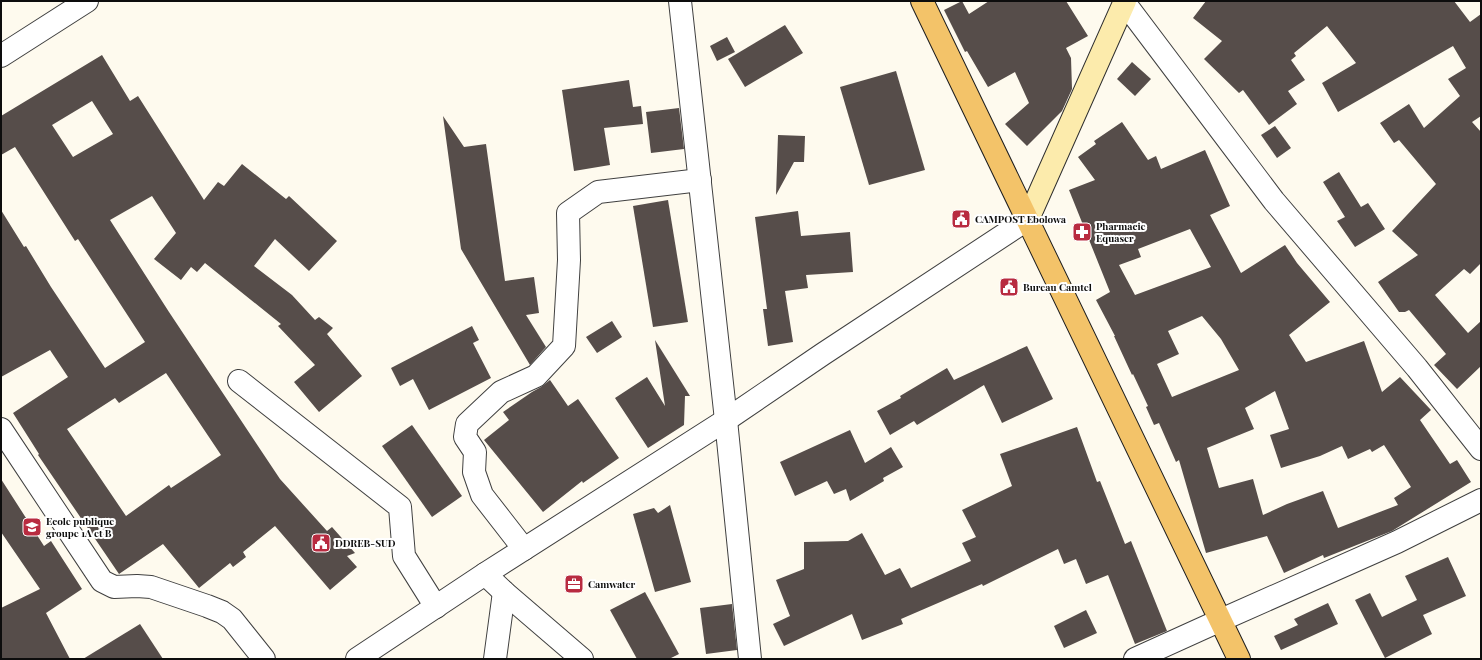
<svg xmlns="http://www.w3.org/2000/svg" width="1482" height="660" viewBox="0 0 1482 660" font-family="'Playfair Display',serif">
  <rect width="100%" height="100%" fill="#fefaee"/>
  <g fill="#564d4a" fill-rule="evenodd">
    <path d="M 962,1 L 969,14 L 989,1 L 1066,1 L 1088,36 L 1066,48 L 1071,58 L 1072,89 L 1062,111 L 1027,146 L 1005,124 L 1029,103 L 1015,72 L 988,87 L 967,51 L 965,52 L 944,10 Z"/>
    <path d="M 1206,1 L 1454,1 L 1470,22 L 1481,14 L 1481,116 L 1472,122 L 1481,132 L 1481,263 L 1470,274 L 1464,269 L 1435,295 L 1468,333 L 1481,321 L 1481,366 L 1457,389 L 1434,365 L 1446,354 L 1409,310 L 1405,312 L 1399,312 L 1378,282 L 1418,255 L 1392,231 L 1436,184 L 1399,140 L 1394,143 L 1380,123 L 1409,104 L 1424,128 L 1460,96 L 1448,79 L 1466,68 L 1453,46 L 1338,112 L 1322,83 L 1356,63 L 1327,26 L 1294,53 L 1296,56 L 1291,60 L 1305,80 L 1288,91 L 1297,104 L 1269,125 L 1243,90 L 1239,93 L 1204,59 L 1222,41 L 1193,18 Z"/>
    <path d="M 785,25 L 803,53 L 745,87 L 728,59 Z"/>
    <path d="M 727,37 L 735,52 L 717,61 L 710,46 Z"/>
    <path d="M 102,55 L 130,101 L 138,96 L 204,200 L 218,182 L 224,186 L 242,164 L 286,199 L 289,196 L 337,241 L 309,271 L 275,239 L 254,266 L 292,295 L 315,320 L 319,317 L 333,328 L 327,334 L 362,376 L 319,412 L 294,382 L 315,365 L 278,326 L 281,324 L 205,263 L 197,272 L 191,267 L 181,280 L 154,259 L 176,233 L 152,196 L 110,220 L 169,312 L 280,479 L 327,531 L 332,527 L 355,553 L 347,556 L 357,567 L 330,590 L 275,526 L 243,552 L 246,557 L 233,567 L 230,563 L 199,588 L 163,544 L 119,574 L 38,455 L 39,454 L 13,413 L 68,377 L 50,350 L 1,377 L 1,210 L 24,247 L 26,246 L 51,287 L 105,368 L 145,342 L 78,239 L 75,241 L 15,147 L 1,155 L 1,116 ZM 92,101 L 113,134 L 73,157 L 52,125 ZM 166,373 L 221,455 L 171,488 L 169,485 L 126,516 L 67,429 L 115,398 L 119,403 Z"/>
    <path d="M 1132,62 L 1151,79 L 1135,96 L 1117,79 Z"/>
    <path d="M 896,71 L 925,170 L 869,185 L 840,87 Z"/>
    <path d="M 629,80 L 633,107 L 641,106 L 643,124 L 604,128 L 610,165 L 574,171 L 562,90 Z"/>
    <path d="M 679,108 L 684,149 L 651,153 L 646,112 Z"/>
    <path d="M 443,116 L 464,147 L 486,144 L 505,281 L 534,277 L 539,313 L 526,315 L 546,347 L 530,365 L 461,249 Z"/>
    <path d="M 1122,122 L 1148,160 L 1156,156 L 1161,169 L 1205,150 L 1230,206 L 1210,215 L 1241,273 L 1285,245 L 1297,263 L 1330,302 L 1289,335 L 1306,362 L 1364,341 L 1382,392 L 1400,377 L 1431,410 L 1420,420 L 1450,464 L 1457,460 L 1471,482 L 1392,531 L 1324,558 L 1323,555 L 1284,573 L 1267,536 L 1206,553 L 1179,460 L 1176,462 L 1159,423 L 1154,425 L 1146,407 L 1148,406 L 1133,374 L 1132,375 L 1114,336 L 1115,336 L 1096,300 L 1110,292 L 1069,190 L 1095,180 L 1078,157 L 1096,144 L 1094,141 ZM 1190,229 L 1211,267 L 1135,295 L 1119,265 L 1141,257 L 1138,249 ZM 1202,316 L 1221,339 L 1239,370 L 1172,397 L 1157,364 L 1179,354 L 1168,331 ZM 1275,391 L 1289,429 L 1270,435 L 1281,468 L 1320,456 L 1342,446 L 1348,459 L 1370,449 L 1372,452 L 1384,445 L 1411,487 L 1394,498 L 1398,505 L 1338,528 L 1323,491 L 1287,504 L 1263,515 L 1253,479 L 1219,488 L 1207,448 L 1254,429 L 1245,408 Z"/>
    <path d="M 1275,126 L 1291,148 L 1277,158 L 1261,135 Z"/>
    <path d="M 778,135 L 805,136 L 804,162 L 794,162 L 776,195 Z"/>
    <path d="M 1339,172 L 1361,207 L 1368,203 L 1385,229 L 1355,247 L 1337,221 L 1345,217 L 1323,182 Z"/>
    <path d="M 668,200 L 688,322 L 653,327 L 633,206 Z"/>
    <path d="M 798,211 L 801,236 L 850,232 L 853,272 L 806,275 L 808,288 L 785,291 L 793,342 L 768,346 L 763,309 L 767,309 L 755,217 Z"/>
    <path d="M 612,321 L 622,337 L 597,353 L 586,337 Z"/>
    <path d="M 472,326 L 479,340 L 473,343 L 491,378 L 429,410 L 413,379 L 400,386 L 391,368 Z"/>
    <path d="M 655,340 L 690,396 L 685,396 L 684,425 L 648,448 L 615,398 L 647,377 L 665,406 Z"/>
    <path d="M 1027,346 L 1053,399 L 1002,423 L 984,385 L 917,425 L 914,421 L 890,435 L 877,411 L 901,398 L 900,396 L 947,368 L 954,380 Z"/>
    <path d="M 550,380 L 568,406 L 578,399 L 619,458 L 583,483 L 582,481 L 543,512 L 484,440 L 509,420 L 503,412 L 532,392 L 541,387 Z"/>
    <path d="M 412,425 L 462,496 L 432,517 L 382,446 Z"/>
    <path d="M 1077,427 L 1097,482 L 1100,481 L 1125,544 L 1131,541 L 1167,631 L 1135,644 L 1108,575 L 1086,584 L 1076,559 L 1064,564 L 1058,549 L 983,586 L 982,584 L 901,619 L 903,624 L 862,640 L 852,614 L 784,646 L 773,624 L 790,616 L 776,580 L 804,569 L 804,542 L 848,541 L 862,533 L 885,575 L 900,568 L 911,588 L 971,561 L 962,543 L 976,537 L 962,510 L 1012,486 L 1000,454 Z"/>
    <path d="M 850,430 L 865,463 L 891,447 L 903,467 L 883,478 L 884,481 L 850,501 L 846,489 L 834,494 L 827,481 L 795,496 L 780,462 Z"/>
    <path d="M 1,479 L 44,546 L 51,541 L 82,589 L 46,613 L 70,659 L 1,659 L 1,608 L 40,589 L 1,532 Z"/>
    <path d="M 670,505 L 691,582 L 655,592 L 633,514 L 654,508 L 658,513 Z"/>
    <path d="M 1448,557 L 1466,596 L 1423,615 L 1432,634 L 1385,658 L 1355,600 L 1370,593 L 1382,617 L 1417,600 L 1405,576 Z"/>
    <path d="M 645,592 L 679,654 L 669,659 L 637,659 L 610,610 Z"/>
    <path d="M 1328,603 L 1338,624 L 1281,650 L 1274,636 L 1298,625 L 1294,619 Z"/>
    <path d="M 732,604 L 737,650 L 706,654 L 700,608 Z"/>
    <path d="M 1086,610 L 1097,633 L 1064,648 L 1054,626 Z"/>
    <path d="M 140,624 L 163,659 L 83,659 Z"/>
  </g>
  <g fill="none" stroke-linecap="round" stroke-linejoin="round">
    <g stroke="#404040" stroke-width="24">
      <g id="street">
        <path d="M 680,1 L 726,420 L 750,659"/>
        <path d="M 1124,2 L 1274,201 L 1417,368 L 1481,449"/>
        <path d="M 1,56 L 87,1"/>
        <path d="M 239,381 L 400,507 L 404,556 L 436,607"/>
        <path d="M 1,429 L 102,581 L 114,587 L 137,586 L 151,587 L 207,606 L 222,612 L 232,619 L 264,659"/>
        <path d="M 524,549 L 482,495 L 474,472 L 475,452 L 465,437 L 467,424 L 501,392 L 536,376 L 564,346 L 569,260 L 568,213 L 598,192 L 700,180"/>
        <path d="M 485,574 L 504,592 L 582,659"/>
        <path d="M 357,659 L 485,574 L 726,420 L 823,354 L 1028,219"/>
        <path d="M 495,659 L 504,592"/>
        <path d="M 1135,659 L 1221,620 L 1397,542 L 1481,500"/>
      </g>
    </g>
    <g stroke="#2f2f2f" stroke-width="24">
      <path id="secondary" d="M 1028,219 L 1125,1"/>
    </g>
    <g stroke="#1e1e1e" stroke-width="24">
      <path id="primary" d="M 922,1 L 1239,659"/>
    </g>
    <use href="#street" stroke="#fff" stroke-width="22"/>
    <use href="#secondary" stroke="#fcebac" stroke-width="22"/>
    <use href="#primary" stroke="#f3c369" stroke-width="22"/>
  </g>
  <defs>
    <g id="civic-square" transform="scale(1)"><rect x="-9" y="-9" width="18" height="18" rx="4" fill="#b82b40" stroke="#fff"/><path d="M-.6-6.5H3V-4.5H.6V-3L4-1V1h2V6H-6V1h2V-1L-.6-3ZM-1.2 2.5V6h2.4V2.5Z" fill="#fff"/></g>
    <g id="pharmacy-square" transform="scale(1)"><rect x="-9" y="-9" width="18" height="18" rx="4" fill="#b82b40" stroke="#fff"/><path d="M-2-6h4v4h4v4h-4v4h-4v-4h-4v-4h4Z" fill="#fff"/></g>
    <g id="school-square" transform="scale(1)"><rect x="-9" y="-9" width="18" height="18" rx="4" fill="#b82b40" stroke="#fff"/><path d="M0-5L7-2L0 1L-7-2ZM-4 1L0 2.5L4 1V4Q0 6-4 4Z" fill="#fff"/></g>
    <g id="office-square" transform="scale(1)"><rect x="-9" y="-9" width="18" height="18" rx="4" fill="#b82b40" stroke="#fff"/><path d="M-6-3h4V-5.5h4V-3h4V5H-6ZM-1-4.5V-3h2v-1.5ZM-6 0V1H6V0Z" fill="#fff"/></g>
  </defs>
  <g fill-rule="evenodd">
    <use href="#civic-square" x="961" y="219"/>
    <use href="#pharmacy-square" x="1082" y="232"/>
    <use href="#civic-square" x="1009" y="287"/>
    <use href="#school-square" x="32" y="527"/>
    <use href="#civic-square" x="321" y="543"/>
    <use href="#office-square" x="574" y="584"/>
  </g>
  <g text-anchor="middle" stroke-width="4" stroke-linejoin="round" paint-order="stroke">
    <g font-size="10" font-weight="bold" fill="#0d0d0d" stroke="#fff" text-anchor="start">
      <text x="975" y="223">CAMPOST Ebolowa</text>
      <text x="1096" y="230">Pharmacie<tspan x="1096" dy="12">Equaser</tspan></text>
      <text x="1023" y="291">Bureau Camtel</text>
      <text x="46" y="525">Ecole publique<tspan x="46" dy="12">groupe 1A et B</tspan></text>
      <text x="335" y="547">DDREB-SUD</text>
      <text x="588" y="588">Camwater</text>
    </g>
  </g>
  <rect width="1482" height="660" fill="none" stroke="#0d0d0d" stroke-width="4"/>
</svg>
